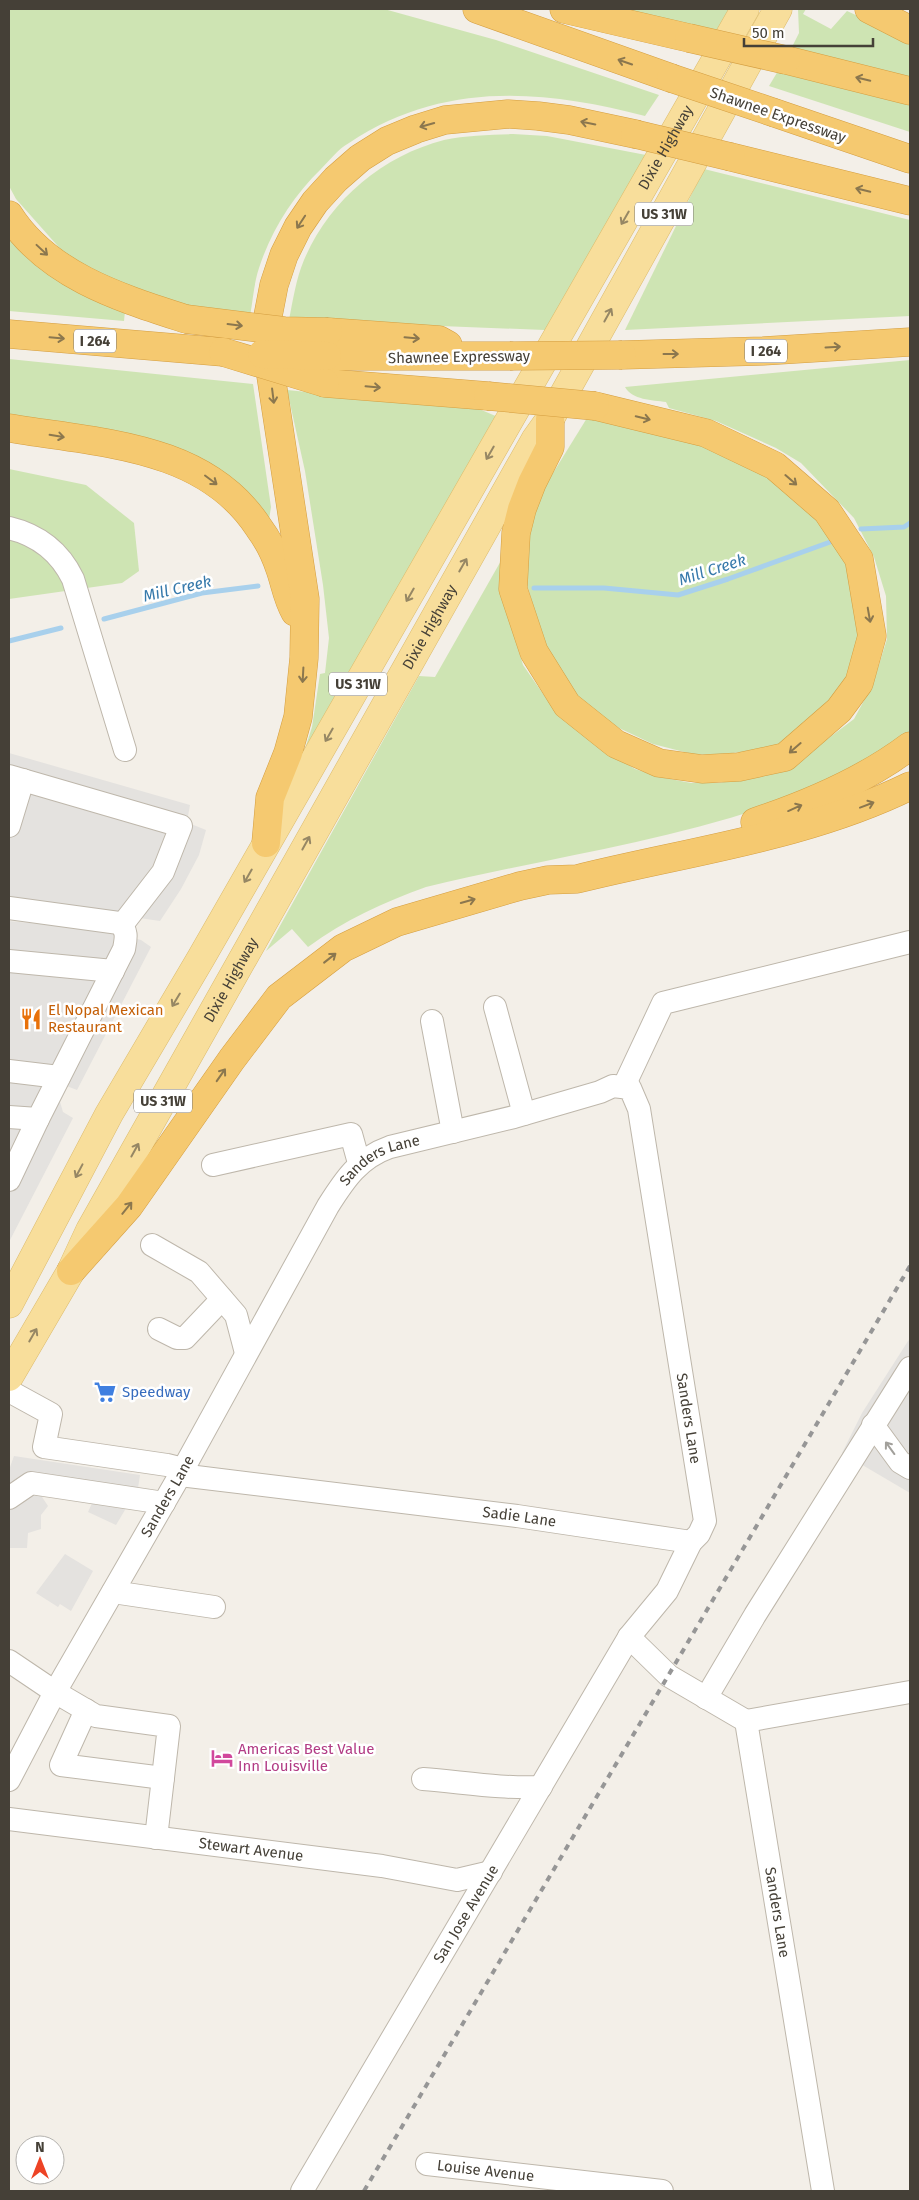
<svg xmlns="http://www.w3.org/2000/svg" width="919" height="2200" viewBox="0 0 919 2200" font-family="'Fira Sans',sans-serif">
  <rect width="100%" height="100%" fill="#f3efe8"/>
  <g fill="#cee4b3">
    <path d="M 9,9 L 384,9 L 496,40 L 659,95 L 645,116 C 542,89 442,81 349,143 C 338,149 330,160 321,169 C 293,196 271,231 259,268 C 254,283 253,300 250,316 L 198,311 L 113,282 L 64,253 L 16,199 L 9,186 Z"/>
    <path d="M 614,9 L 731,9 L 716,31 Z"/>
    <path d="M 798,9 L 806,9 L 803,14 L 831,29 L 847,11 L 910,40 L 910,78 L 791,49 L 799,33 Z"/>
    <path d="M 778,71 L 910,102 L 910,132 L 769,86 Z"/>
    <path d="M 513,134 L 547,136 L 646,155 L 600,241 L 545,330 L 289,320 C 293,300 296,279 304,260 C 329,201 382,156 444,140 C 466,135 490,135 513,134 Z"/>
    <path d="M 704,169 L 910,220 L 910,316 L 625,330 Z"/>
    <path d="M 9,234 L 125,311 L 124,321 L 9,311 Z"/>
    <path d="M 9,359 L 253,384 L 271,507 L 269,520 L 234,483 L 9,418 Z"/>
    <path d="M 910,360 L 910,734 C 864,763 814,791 762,808 C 653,844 537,860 426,887 C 384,902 345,920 308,947 L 292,929 L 266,951 L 419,676 L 435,677 L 502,559 L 502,594 L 523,665 L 557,714 L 606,751 L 635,769 L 660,777 L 691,783 L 719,783 L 749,777 L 806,755 L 854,719 L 873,684 L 887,639 L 886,596 L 874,557 L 854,518 L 801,463 L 776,448 L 716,421 L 669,408 L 666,402 C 652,400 632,400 625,387 Z"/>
    <path d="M 287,390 L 479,409 L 498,417 L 305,749 L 312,727 L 320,674 L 325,673 L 329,638 L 323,585 L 305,471 Z"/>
    <path d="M 587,418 L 703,443 L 790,488 L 844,551 L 861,630 L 853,668 L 838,696 L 780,744 L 759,750 L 714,755 L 692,754 L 653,744 L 619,728 L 588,707 L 574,695 L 547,654 L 524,574 L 528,538 L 536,508 L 545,486 Z"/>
    <path d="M 9,469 L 86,485 L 134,523 L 139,571 L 122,583 L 9,599 Z"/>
  </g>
  <g fill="#e4e2df">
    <path d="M 9,753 L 190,805 L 188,816 L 191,824 L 206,830 L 199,855 L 181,889 L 160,921 L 9,899 Z"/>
    <path d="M 9,921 L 102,930 L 141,940 L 151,947 L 77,1090 L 64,1085 L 58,1095 L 63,1112 L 73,1118 L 9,1242 Z"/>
    <path d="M 910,1338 L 910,1493 L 842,1453 L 862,1413 Z"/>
    <path d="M 14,1456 L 140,1475 L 138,1488 L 116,1525 L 88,1512 L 93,1501 L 43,1493 L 42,1497 L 48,1506 L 41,1515 L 41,1529 L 28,1533 L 27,1548 L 9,1548 L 9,1470 Z"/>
    <path d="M 65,1554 L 93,1571 L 71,1611 L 60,1604 L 58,1607 L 36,1593 Z"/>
  </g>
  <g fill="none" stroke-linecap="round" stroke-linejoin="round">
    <g stroke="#a8d0ec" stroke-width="5">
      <path d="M 861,529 L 904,527 L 910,523"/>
      <path d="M 534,588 L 604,588 L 678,595 L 728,579 L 833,541"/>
      <path d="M 104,619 L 202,593 L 258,586"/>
      <path d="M 9,641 L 61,628"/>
    </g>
    <g stroke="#beb7ab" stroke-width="24">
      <g id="minor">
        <path d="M 9,528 C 38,535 60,552 73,579 L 125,750"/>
        <path d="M 9,776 L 181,826 L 163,872 L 122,925"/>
        <path d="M 9,826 L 23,780"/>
        <path d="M 9,908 L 119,923 C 128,931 126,938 124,949 L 38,1119 L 9,1117"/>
        <path d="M 9,961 L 113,971"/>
        <path d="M 495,1007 L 524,1114"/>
        <path d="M 432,1021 L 453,1132"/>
        <path d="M 9,1071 L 59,1077"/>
        <path d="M 624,1086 L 663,1003 L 910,942"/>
        <path d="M 213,1165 L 351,1134 L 359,1163"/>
        <path d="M 9,1180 L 38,1119"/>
        <path d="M 152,1245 L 199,1272 L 236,1315 L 246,1353"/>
        <path d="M 159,1329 L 177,1338 L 185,1338 L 222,1299"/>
        <path d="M 9,1391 L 51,1414 L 44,1447 L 167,1465 L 183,1469"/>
        <path d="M 873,1425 L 900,1462 L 910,1468"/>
        <path id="s1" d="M 180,1475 L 517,1516 L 691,1542"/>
        <path d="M 9,1498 L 31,1483 L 164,1503"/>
        <path d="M 113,1592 L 214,1607"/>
        <path id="s2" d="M 629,1637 L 669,1676 L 746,1721 L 823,2191"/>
        <path d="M 9,1661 L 55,1692 L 96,1716 L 169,1726 L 156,1838"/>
        <path d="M 706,1698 L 755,1615 L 910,1368"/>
        <path d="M 86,1710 L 61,1765 L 163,1778"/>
        <path d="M 746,1721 L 910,1692"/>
        <path d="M 423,1779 C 462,1782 502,1789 541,1787"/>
        <path id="s3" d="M 9,1780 L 55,1692 L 180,1475 L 328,1206 C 345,1179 359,1158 390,1147 L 514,1117 L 600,1092 L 613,1086 L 630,1088 L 639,1109 L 705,1521 L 699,1534 L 691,1542 L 667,1591 L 629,1637 L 302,2191"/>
        <path id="s4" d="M 9,1819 L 382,1866 L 457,1880 L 491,1872"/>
        <path id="s5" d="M 427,2164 L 662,2191"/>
      </g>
    </g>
    <g stroke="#dcbb6c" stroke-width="29">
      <g id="major">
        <path id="s6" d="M 9,1304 L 109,1114 L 201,958 L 745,9"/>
        <path id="s7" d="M 9,1377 L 71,1271 L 90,1230 L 535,440 L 550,419 L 778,9"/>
      </g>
    </g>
    <g stroke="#d49e41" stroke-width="29">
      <g id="highway">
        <path d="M 477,9 L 671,78"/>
        <path d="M 564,9 L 689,38"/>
        <path d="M 869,9 L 910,30"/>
        <path d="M 786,60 L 910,91"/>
        <path d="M 775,113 L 910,159"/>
        <path d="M 731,157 L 910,201"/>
        <path d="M 9,215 C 48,276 121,298 186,319"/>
        <path d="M 328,332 L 439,340 L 448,345"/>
        <path d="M 9,334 L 223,352"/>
        <path d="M 622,355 L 763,351 L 910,342"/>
        <path d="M 327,356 L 510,356"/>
        <path d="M 325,383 L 488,396"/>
        <path d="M 550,419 L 550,447 L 532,483 L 522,509 L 516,533 L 513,589 L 534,652 L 567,705 L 616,744 L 659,763 L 702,769 L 739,767 L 785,757 L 839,710 L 859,683 L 872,636 L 859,559 L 827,511 L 775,466 L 706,433 L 595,406"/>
        <path d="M 9,428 C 97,443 205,444 259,528 C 268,540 275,554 280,569 C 285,583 287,598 295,612"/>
        <path d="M 755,822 C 809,804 865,780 910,746"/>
        <path d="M 266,843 L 270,798 L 288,753 L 298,717 L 304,658 L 305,599 L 269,363 L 268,316 L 274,285 L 284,255 L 298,227 L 315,202 L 336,179 L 360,158 L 387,141 L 416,129 L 445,120 L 508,114 L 538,116 L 569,120 L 635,134"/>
        <path d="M 71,1271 L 129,1206 L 232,1059 L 279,997 L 343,948 L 397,922 L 520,886 L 548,880 L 577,879 C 689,851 806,837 910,786"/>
      </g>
    </g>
    <use href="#minor" stroke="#fff" stroke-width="22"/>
    <use href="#major" stroke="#f8de9b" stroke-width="28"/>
    <use href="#highway" stroke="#f5c970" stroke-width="28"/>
    <path stroke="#969696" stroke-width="4" stroke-dasharray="6 6" stroke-linecap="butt" d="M 364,2191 L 910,1266"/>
    <g stroke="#d49e41" stroke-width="29" stroke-linecap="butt">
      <g id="highway-bridge">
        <path d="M 689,38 L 786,60"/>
        <path d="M 671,78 L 775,113"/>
        <path d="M 635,134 L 731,157"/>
        <path d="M 186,319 L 284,331 L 328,332"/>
        <path d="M 223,352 L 325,383"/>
        <path d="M 262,354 L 327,356"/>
        <path d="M 510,356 L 622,355"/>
        <path d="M 488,396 L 595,406"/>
      </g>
    </g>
    <use href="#highway-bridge" stroke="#f5c970" stroke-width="28"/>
  </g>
  <defs><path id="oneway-shaft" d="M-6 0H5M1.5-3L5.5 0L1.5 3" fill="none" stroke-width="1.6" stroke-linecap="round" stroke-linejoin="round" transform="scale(1.25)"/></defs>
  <g stroke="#8b774e">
    <use href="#oneway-shaft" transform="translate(625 62) rotate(-161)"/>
    <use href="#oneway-shaft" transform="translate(863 79) rotate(-166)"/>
    <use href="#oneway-shaft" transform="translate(588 123) rotate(-169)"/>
    <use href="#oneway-shaft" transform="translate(427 125) rotate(164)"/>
    <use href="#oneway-shaft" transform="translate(863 190) rotate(-166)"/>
    <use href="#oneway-shaft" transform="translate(301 222) rotate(123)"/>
    <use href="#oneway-shaft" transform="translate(42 250) rotate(43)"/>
    <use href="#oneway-shaft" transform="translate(235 325) rotate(7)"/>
    <use href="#oneway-shaft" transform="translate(57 338) rotate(5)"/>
    <use href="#oneway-shaft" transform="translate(412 338) rotate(5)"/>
    <use href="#oneway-shaft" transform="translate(833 347) rotate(-3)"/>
    <use href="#oneway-shaft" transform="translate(671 354)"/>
    <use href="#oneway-shaft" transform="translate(373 387) rotate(5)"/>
    <use href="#oneway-shaft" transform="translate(273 396) rotate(83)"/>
    <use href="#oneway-shaft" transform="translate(643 418) rotate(14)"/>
    <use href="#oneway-shaft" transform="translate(57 436) rotate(9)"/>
    <use href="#oneway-shaft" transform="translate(211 480) rotate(37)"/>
    <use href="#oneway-shaft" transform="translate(791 480) rotate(41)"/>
    <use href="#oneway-shaft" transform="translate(869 615) rotate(80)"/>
    <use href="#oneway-shaft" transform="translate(303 675) rotate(93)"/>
    <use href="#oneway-shaft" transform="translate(795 748) rotate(139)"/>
    <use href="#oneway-shaft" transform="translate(867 805) rotate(-21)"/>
    <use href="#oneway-shaft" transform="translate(795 808) rotate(-24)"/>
    <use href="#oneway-shaft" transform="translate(468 901) rotate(-16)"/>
    <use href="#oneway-shaft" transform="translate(330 958) rotate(-38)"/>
    <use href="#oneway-shaft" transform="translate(221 1075) rotate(-55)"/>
    <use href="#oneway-shaft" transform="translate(127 1208) rotate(-51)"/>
  </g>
  <g stroke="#968764">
    <use href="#oneway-shaft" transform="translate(625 218) rotate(120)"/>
    <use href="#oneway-shaft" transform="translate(608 315) rotate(-61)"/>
    <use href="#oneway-shaft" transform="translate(490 453) rotate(120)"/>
    <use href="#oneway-shaft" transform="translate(463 565) rotate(-60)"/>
    <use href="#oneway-shaft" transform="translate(410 595) rotate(120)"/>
    <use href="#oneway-shaft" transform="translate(329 735) rotate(120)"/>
    <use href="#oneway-shaft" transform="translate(306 843) rotate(-61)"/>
    <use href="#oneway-shaft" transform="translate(248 876) rotate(120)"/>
    <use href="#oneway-shaft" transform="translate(176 1000) rotate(121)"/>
    <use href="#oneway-shaft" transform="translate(135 1150) rotate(-61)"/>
    <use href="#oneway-shaft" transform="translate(79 1171) rotate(118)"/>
    <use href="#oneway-shaft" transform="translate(33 1335) rotate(-60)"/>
  </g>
  <use stroke="#a2a09b" href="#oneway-shaft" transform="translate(890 1448) rotate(-126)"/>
  <defs>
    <g id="restaurant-bare" transform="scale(1.725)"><path d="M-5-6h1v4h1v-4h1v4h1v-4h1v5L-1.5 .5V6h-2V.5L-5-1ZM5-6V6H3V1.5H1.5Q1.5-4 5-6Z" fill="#e8710a" stroke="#fff" stroke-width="2.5" paint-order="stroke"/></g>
    <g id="supermarket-bare" transform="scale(1.725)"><path d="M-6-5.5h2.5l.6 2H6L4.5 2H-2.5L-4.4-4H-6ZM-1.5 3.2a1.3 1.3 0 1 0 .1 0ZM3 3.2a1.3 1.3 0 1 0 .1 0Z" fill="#3f7fe0" stroke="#fff" stroke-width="2.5" paint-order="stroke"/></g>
    <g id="hotel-bare" transform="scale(1.725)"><path d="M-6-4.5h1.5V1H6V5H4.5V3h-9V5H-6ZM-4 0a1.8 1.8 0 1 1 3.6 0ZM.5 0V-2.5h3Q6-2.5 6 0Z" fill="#d1479c" stroke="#fff" stroke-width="2.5" paint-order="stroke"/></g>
  </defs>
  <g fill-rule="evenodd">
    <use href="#restaurant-bare" x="31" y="1019"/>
    <use href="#supermarket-bare" x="105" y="1392"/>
    <use href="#hotel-bare" x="222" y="1758"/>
  </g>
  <g text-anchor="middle" stroke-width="5" stroke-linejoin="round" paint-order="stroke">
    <g fill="#fff" stroke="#7d7973" stroke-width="1">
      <rect x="635" y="202.5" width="58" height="23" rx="4"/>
      <rect x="74" y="329.5" width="42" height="23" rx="4"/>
      <rect x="745" y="339.5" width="42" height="23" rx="4"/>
      <rect x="329" y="672.5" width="58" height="23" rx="4"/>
      <rect x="134" y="1089.5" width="58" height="23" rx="4"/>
    </g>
    <g font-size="14" font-weight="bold" fill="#454037">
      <text x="664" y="219">US 31W</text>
      <text x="95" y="346">I 264</text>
      <text x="766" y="356">I 264</text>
      <text x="358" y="689">US 31W</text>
      <text x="163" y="1106">US 31W</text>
    </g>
    <g font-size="15" fill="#454037" stroke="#fff">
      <text transform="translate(778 115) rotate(19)" y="5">Shawnee Expressway</text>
      <text dy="5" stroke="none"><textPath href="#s6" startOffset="1330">Dixie Highway</textPath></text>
      <text transform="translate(459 357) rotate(-1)" y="5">Shawnee Expressway</text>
      <text dy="5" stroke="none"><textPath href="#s7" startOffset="860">Dixie Highway</textPath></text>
      <text dy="5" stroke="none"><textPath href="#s7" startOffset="455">Dixie Highway</textPath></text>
      <text dy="5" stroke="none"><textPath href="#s3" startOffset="729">Sanders Lane</textPath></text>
      <text dy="5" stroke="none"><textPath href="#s3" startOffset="1329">Sanders Lane</textPath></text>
      <text dy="5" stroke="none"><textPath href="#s3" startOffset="325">Sanders Lane</textPath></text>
      <text dy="5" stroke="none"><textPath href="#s1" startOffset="342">Sadie Lane</textPath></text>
      <text dy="5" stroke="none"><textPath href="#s4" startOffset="244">Stewart Avenue</textPath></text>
      <text dy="5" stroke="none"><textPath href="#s2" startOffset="339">Sanders Lane</textPath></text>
      <text transform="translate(466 1914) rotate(-59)" y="5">San Jose Avenue</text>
      <text dy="5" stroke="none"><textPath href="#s5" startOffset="59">Louise Avenue</textPath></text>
    </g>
    <g font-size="15" fill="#c56008" stroke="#fff" text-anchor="start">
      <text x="48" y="1015">El Nopal Mexican<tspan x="48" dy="17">Restaurant</tspan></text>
    </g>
    <g font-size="15" fill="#366cbe" stroke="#fff" text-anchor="start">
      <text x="122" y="1397">Speedway</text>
    </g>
    <g font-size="15" fill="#b23c85" stroke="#fff" text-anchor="start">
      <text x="238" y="1754">Americas Best Value<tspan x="238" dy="17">Inn Louisville</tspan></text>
    </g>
    <g font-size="16" font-style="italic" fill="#3679ab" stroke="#fff">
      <text transform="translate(712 569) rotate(-18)" y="6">Mill Creek</text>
      <text transform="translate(177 588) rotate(-13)" y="6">Mill Creek</text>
    </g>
  </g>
  <rect width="919" height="2200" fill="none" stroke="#454037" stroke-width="20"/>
  <g transform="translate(40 2160)"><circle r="24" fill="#ffffff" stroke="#b5b3af"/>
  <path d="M0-4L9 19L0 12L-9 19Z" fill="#ed4325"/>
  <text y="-8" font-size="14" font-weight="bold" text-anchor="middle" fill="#454037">N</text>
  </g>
  <path d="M744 38v8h129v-8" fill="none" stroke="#454037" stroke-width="2.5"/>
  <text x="752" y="38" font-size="15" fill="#454037" stroke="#ffffff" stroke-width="4" paint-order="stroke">50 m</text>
</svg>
